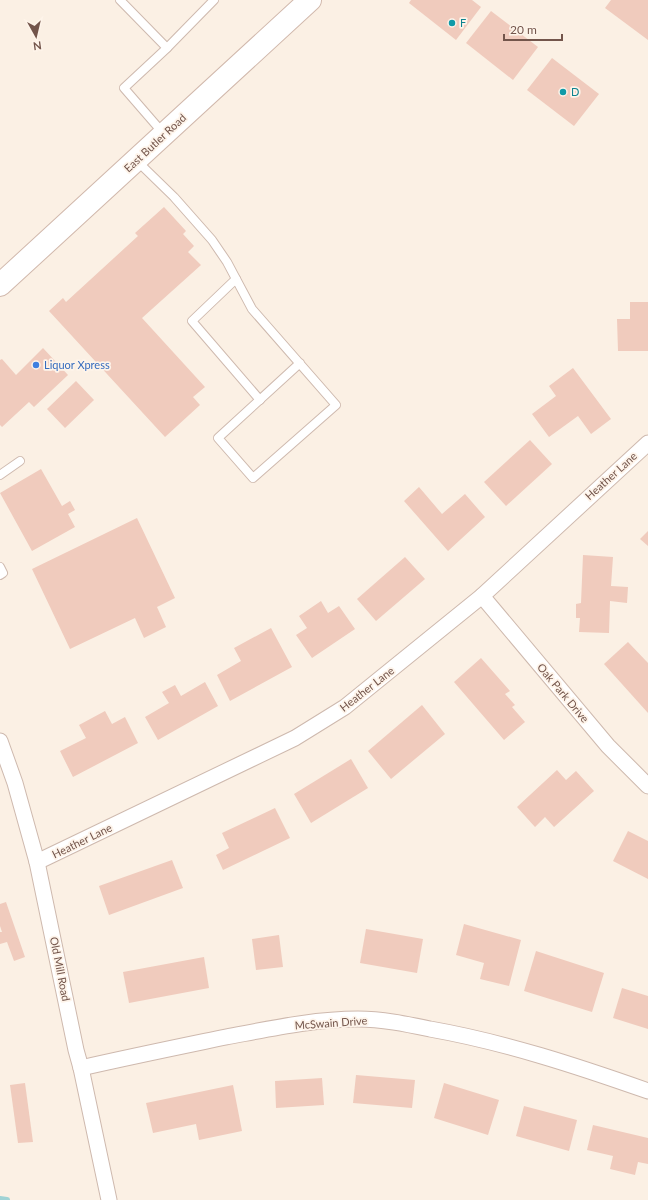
<svg xmlns="http://www.w3.org/2000/svg" width="648" height="1200" viewBox="0 0 648 1200" font-family="Lato,sans-serif">
  <rect width="100%" height="100%" fill="#fbf0e4"/>
  <g fill="none" stroke-linecap="round" stroke-linejoin="round">
    <path stroke="#a0d3d5" stroke-width="6" d="M 0,1199 L 7,1200"/>
  </g>
  <g fill="#f0cbbd">
    <path d="M 411,0 L 472,0 L 481,7 L 456,40 L 409,3 Z"/>
    <path d="M 611,0 L 648,0 L 648,40 L 605,8 Z"/>
    <path d="M 491,11 L 538,47 L 513,80 L 466,43 Z"/>
    <path d="M 552,58 L 599,94 L 574,126 L 527,90 Z"/>
    <path d="M 164,207 L 186,231 L 183,234 L 194,246 L 188,252 L 201,265 L 142,318 L 205,387 L 193,397 L 200,405 L 165,437 L 49,311 L 63,298 L 66,302 L 138,236 L 135,233 Z"/>
    <path d="M 630,302 L 648,302 L 648,351 L 618,351 L 617,319 L 630,319 Z"/>
    <path d="M 43,348 L 68,375 L 34,407 L 29,402 L 2,427 L 0,425 L 0,360 L 2,359 L 16,375 Z"/>
    <path d="M 573,368 L 611,419 L 591,434 L 578,416 L 549,437 L 532,414 L 556,396 L 549,386 Z"/>
    <path d="M 76,381 L 94,400 L 65,428 L 47,409 Z"/>
    <path d="M 530,440 L 552,464 L 506,506 L 484,482 Z"/>
    <path d="M 41,469 L 62,506 L 70,501 L 75,510 L 68,514 L 75,527 L 32,551 L 0,493 Z"/>
    <path d="M 419,487 L 442,514 L 465,494 L 485,517 L 448,551 L 404,501 Z"/>
    <path d="M 137,518 L 175,598 L 157,607 L 166,627 L 144,638 L 135,618 L 70,649 L 32,569 Z"/>
    <path d="M 648,531 L 648,546 L 640,539 Z"/>
    <path d="M 583,555 L 613,557 L 611,586 L 628,587 L 627,603 L 610,601 L 609,633 L 579,632 L 580,618 L 576,618 L 576,604 L 581,603 Z"/>
    <path d="M 405,557 L 425,579 L 376,621 L 357,599 Z"/>
    <path d="M 321,601 L 328,613 L 339,606 L 355,629 L 312,658 L 296,635 L 307,628 L 299,616 Z"/>
    <path d="M 271,628 L 292,667 L 230,701 L 217,675 L 241,661 L 234,648 Z"/>
    <path d="M 628,642 L 648,663 L 648,713 L 604,664 Z"/>
    <path d="M 481,658 L 510,691 L 505,694 L 515,705 L 512,707 L 525,722 L 504,740 L 454,682 Z"/>
    <path d="M 205,682 L 218,706 L 158,740 L 145,717 L 169,703 L 162,692 L 175,685 L 181,696 Z"/>
    <path d="M 422,705 L 445,734 L 391,779 L 368,751 Z"/>
    <path d="M 105,711 L 112,724 L 125,717 L 138,743 L 73,777 L 60,751 L 86,738 L 79,725 Z"/>
    <path d="M 351,759 L 368,788 L 311,823 L 294,794 Z"/>
    <path d="M 557,770 L 566,780 L 576,771 L 594,791 L 554,827 L 545,817 L 535,827 L 517,807 Z"/>
    <path d="M 275,808 L 290,838 L 223,870 L 216,855 L 229,848 L 222,833 Z"/>
    <path d="M 628,831 L 648,841 L 648,879 L 613,861 Z"/>
    <path d="M 172,860 L 183,888 L 109,915 L 99,886 Z"/>
    <path d="M 6,902 L 25,957 L 14,961 L 7,942 L 0,944 L 0,932 L 2,932 L 0,926 L 0,904 Z"/>
    <path d="M 464,924 L 521,940 L 509,986 L 480,979 L 484,963 L 456,955 Z"/>
    <path d="M 366,929 L 423,939 L 417,973 L 360,963 Z"/>
    <path d="M 279,935 L 283,967 L 256,970 L 252,939 Z"/>
    <path d="M 536,951 L 604,973 L 592,1012 L 524,991 Z"/>
    <path d="M 204,957 L 209,988 L 129,1003 L 123,972 Z"/>
    <path d="M 622,988 L 648,996 L 648,1029 L 613,1018 Z"/>
    <path d="M 356,1075 L 415,1080 L 412,1108 L 353,1103 Z"/>
    <path d="M 322,1078 L 324,1105 L 276,1108 L 275,1081 Z"/>
    <path d="M 25,1083 L 33,1142 L 18,1143 L 10,1085 Z"/>
    <path d="M 444,1083 L 499,1100 L 488,1135 L 434,1118 Z"/>
    <path d="M 233,1085 L 242,1131 L 199,1140 L 196,1124 L 153,1133 L 146,1103 Z"/>
    <path d="M 524,1106 L 577,1120 L 569,1151 L 516,1136 Z"/>
    <path d="M 593,1125 L 648,1138 L 648,1164 L 638,1162 L 635,1175 L 610,1169 L 613,1156 L 587,1150 Z"/>
  </g>
  <g fill="none" stroke-linecap="round" stroke-linejoin="round">
    <g stroke="#ceb9ae" stroke-width="10">
      <g id="service">
        <path d="M 120,0 L 167,48 L 214,0"/>
        <path d="M 163,133 L 124,88 L 167,48"/>
        <path d="M 137,161 L 174,197 L 212,240 L 227,262 L 252,309 L 336,405 L 253,478 L 218,438 L 300,363"/>
        <path d="M 236,279 L 192,321 L 260,400"/>
        <path d="M 0,475 L 20,461"/>
        <path d="M 0,567 L 3,573 L 0,575"/>
      </g>
    </g>
    <g stroke="#ceb9ae" stroke-width="17">
      <g id="minor">
        <path d="M 482,596 L 608,746 L 648,786"/>
        <path d="M 0,741 L 15,783 L 37,862 L 76,1050 L 81,1068 L 109,1200"/>
        <path d="M 37,862 L 295,738 L 345,707 L 482,596 L 648,443"/>
        <path d="M 81,1068 C 129,1057 178,1047 226,1037 C 269,1029 314,1019 358,1019 C 382,1019 406,1024 430,1029 C 504,1042 577,1066 648,1091"/>
      </g>
    </g>
    <g stroke="#d1b8ac" stroke-width="24">
      <path id="secondary" d="M 0,285 L 310,0"/>
    </g>
    <use href="#service" stroke="#fff" stroke-width="8"/>
    <use href="#minor" stroke="#fff" stroke-width="15"/>
    <use href="#secondary" stroke="#fff" stroke-width="22"/>
  </g>
  <g fill="#0f9aa8" stroke="#fef4ea" stroke-width="1.5">
    <circle cx="452" cy="23" r="4"/>
    <circle cx="563" cy="92" r="4"/>
  </g>
  <circle fill="#3f7fe0" stroke="#fef4ea" stroke-width="1.5" cx="36" cy="365" r="4"/>
  <g text-anchor="middle" stroke-width="3.5" stroke-linejoin="round" paint-order="stroke">
    <g font-size="11" fill="#0d838f" stroke="#fef4ea" text-anchor="start">
      <text x="460" y="27">F</text>
      <text x="571" y="96">D</text>
    </g>
    <g font-size="11" fill="#73554b" stroke="#fef4ea">
      <text transform="translate(155 143) rotate(-43)" y="4">East Butler Road</text>
      <text transform="translate(611 476) rotate(-42)" y="4">Heather Lane</text>
      <text transform="translate(367 689) rotate(-38)" y="4">Heather Lane</text>
      <text transform="translate(563 693) rotate(50)" y="4">Oak Park Drive</text>
      <text transform="translate(82 841) rotate(-26)" y="4">Heather Lane</text>
      <text transform="translate(60 969) rotate(79)" y="4">Old Mill Road</text>
      <text transform="translate(331 1023) rotate(-4)" y="4">McSwain Drive</text>
    </g>
    <g font-size="11" fill="#366cbe" stroke="#fef4ea" text-anchor="start">
      <text x="44" y="369">Liquor Xpress</text>
    </g>
  </g>
  <g transform="translate(36 36) rotate(172)" stroke="#fef4ea" stroke-width="3" paint-order="stroke">
  <path d="M0-3L7 15L0 10L-7 15Z" fill="#73554b"/>
  <text y="-6" font-size="11" font-weight="bold" text-anchor="middle" fill="#73554b">N</text>
  </g>
  <path d="M504 34v6h58v-6" fill="none" stroke="#73554b" stroke-width="2"/>
  <text x="510" y="34" font-size="12" fill="#73554b" stroke="#fef4ea" stroke-width="3" paint-order="stroke">20 m</text>
</svg>
